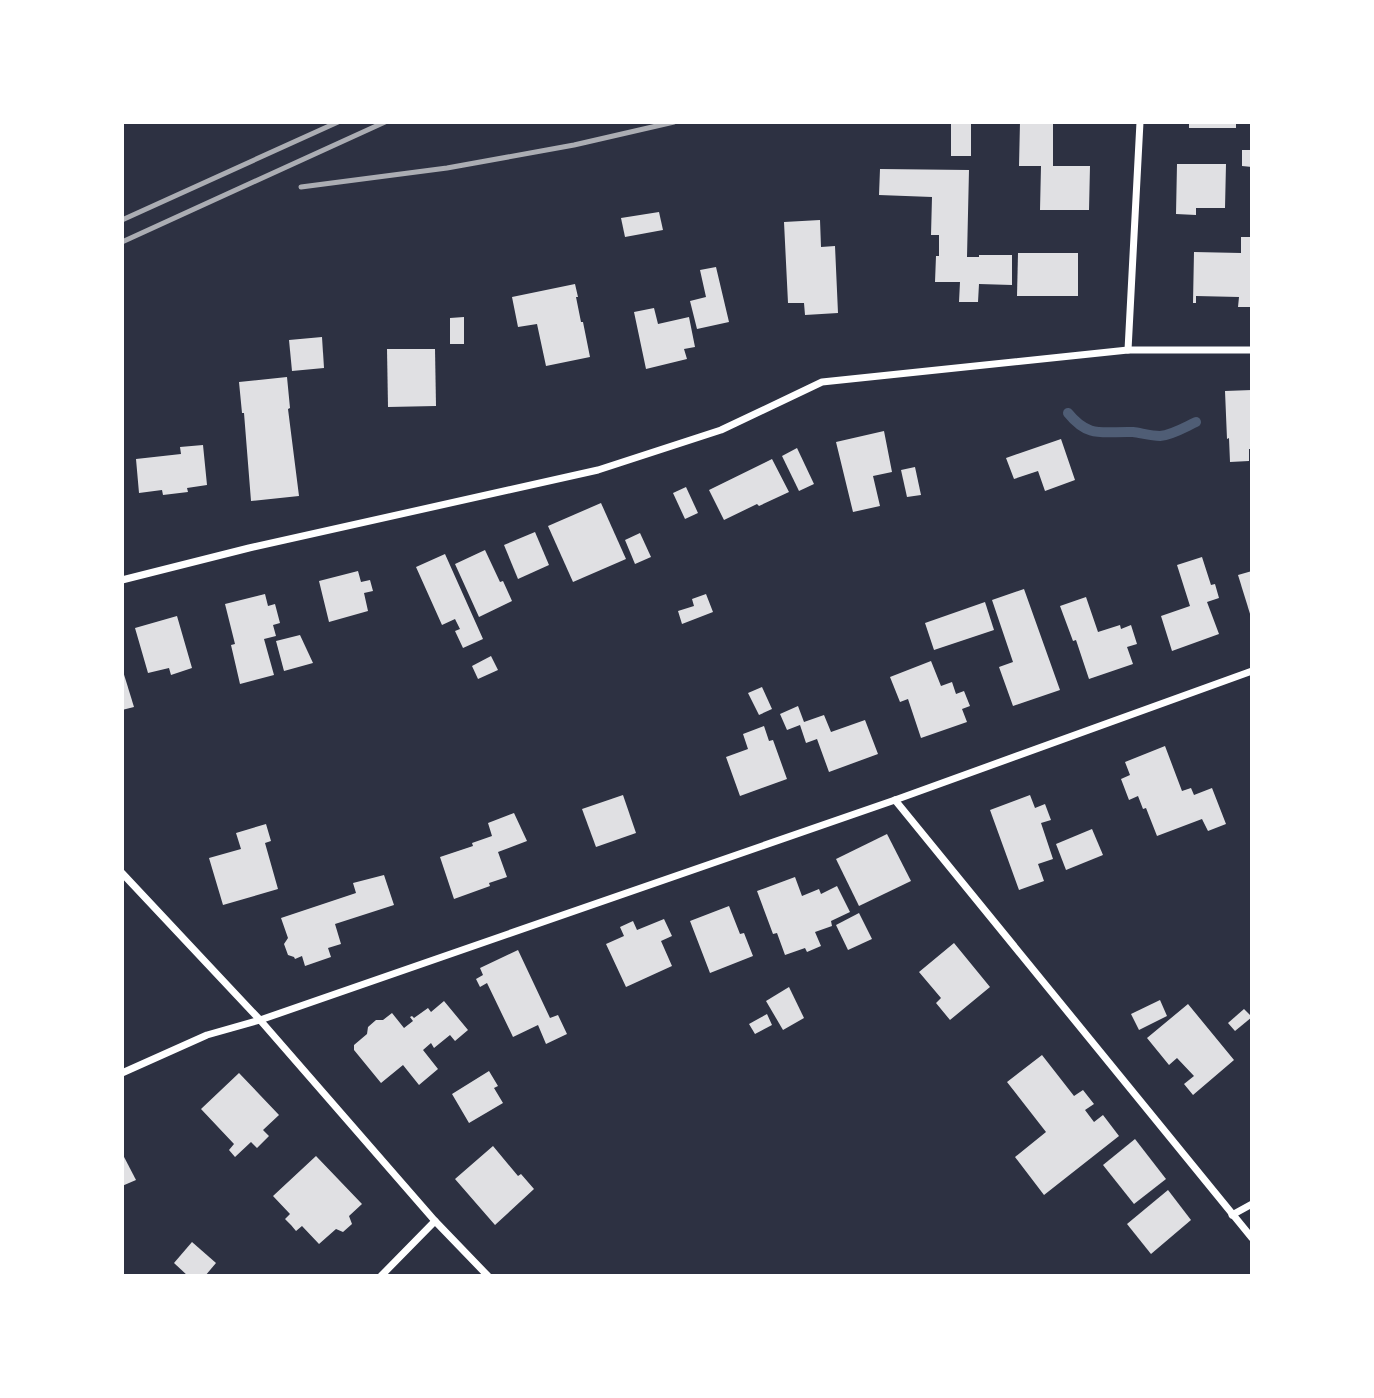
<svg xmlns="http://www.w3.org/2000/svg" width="1374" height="1398" viewBox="0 0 1374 1398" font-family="'Sofia Sans Condensed',sans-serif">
  <rect width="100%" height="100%" fill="#2d3142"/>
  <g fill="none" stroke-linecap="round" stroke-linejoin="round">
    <path stroke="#4f5d75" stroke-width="10" d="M 1068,413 C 1089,439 1103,431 1133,432 C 1141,433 1151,436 1160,436 C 1172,435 1185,427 1196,422"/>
  </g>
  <g fill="#e0e0e3">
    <rect x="951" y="122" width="20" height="34"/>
    <path d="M 1020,122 L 1053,122 L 1053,166 L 1090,166 L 1089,210 L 1040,210 L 1041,166 L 1019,166 Z"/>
    <rect x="1189" y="122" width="47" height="6"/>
    <path d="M 1242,150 L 1252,150 L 1252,167 L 1242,166 Z"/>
    <path d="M 1177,164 L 1226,164 L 1225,208 L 1196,208 L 1196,215 L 1176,214 Z"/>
    <path d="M 880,169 L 969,170 L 967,257 L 979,257 L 979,255 L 1012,255 L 1012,285 L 979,284 L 978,302 L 959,302 L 960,282 L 935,282 L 936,256 L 939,256 L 939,235 L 931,235 L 932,197 L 879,195 Z"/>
    <path d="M 659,212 L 663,230 L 625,237 L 621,218 Z"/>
    <path d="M 820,220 L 821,247 L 835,246 L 838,313 L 805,315 L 804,303 L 788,303 L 784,222 Z"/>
    <path d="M 1241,237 L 1252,237 L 1252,307 L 1238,307 L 1239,297 L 1196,296 L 1196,303 L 1193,303 L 1194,252 L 1241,253 Z"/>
    <path d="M 1018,253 L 1078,253 L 1078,296 L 1017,296 Z"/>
    <path d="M 716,267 L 729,322 L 697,329 L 690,301 L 706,297 L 700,270 Z"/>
    <path d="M 575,284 L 578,297 L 576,297 L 581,322 L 583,322 L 590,357 L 546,366 L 537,324 L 518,327 L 512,297 Z"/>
    <path d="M 654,308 L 658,324 L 689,317 L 695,347 L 684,349 L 687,359 L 646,369 L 634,312 Z"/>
    <path d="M 464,317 L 464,344 L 450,344 L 450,318 Z"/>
    <path d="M 322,337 L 324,368 L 292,371 L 289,340 Z"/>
    <path d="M 387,349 L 435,349 L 436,406 L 388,407 Z"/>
    <path d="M 287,377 L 290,408 L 288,409 L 299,496 L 251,501 L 244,413 L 242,413 L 239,382 Z"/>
    <path d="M 1252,390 L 1252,449 L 1249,449 L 1249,461 L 1230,462 L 1229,438 L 1227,439 L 1225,391 Z"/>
    <path d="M 884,431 L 892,472 L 873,476 L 880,506 L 853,512 L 836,442 Z"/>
    <path d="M 1061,439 L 1075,480 L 1045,491 L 1038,471 L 1014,479 L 1006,458 Z"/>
    <path d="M 203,445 L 207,485 L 187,488 L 188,492 L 163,495 L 162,490 L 139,493 L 136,459 L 181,454 L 180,447 Z"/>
    <path d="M 797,448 L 814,484 L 799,491 L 782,456 Z"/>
    <path d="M 772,459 L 789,492 L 759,506 L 757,504 L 724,520 L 709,490 Z"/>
    <path d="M 915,467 L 921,495 L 907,497 L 901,470 Z"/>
    <path d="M 686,487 L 698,513 L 685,519 L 673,493 Z"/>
    <path d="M 601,503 L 626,559 L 573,582 L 548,526 Z"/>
    <path d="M 535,532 L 549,565 L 518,579 L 504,545 Z"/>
    <path d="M 640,533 L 651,557 L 635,564 L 625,540 Z"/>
    <path d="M 485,550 L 500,582 L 503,581 L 512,601 L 479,617 L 455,564 Z"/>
    <path d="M 445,554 L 483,639 L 463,648 L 455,631 L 460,629 L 455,619 L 442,625 L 416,567 Z"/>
    <path d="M 1202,557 L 1211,585 L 1215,584 L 1219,598 L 1207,602 L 1219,634 L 1172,651 L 1161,616 L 1190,606 L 1177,565 Z"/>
    <path d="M 358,571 L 361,582 L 370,580 L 373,591 L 364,593 L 368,611 L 329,622 L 319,581 Z"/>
    <path d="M 1252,571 L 1252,617 L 1251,617 L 1238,575 Z"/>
    <path d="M 1024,589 L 1060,690 L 1013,706 L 999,667 L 1013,662 L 992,600 Z"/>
    <path d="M 265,594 L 268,606 L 275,604 L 280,623 L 273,625 L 276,636 L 264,639 L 274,675 L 240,684 L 231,645 L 235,644 L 225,604 Z"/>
    <path d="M 706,594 L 713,612 L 682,624 L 678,611 L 694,606 L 692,599 Z"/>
    <path d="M 1086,597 L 1098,632 L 1120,625 L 1121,629 L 1131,625 L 1137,644 L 1127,647 L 1133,664 L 1089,679 L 1076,640 L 1073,641 L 1060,606 Z"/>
    <path d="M 985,602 L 994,630 L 934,650 L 925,623 Z"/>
    <path d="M 177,616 L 192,668 L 171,675 L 169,668 L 148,673 L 135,628 Z"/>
    <path d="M 300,635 L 313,663 L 284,671 L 276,641 Z"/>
    <path d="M 491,656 L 498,670 L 478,679 L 472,666 Z"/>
    <path d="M 931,661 L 941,686 L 952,682 L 956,694 L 964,691 L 970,706 L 962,709 L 967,722 L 921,738 L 908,699 L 900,702 L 890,677 Z"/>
    <path d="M 122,668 L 134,707 L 122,710 Z"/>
    <path d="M 762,687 L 772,709 L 759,715 L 748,693 Z"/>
    <path d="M 798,706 L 804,722 L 824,715 L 831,732 L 865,720 L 878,754 L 829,772 L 817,739 L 806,743 L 800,725 L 787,730 L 780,714 Z"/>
    <path d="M 764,726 L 769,741 L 773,740 L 787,779 L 740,796 L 726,757 L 748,749 L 743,734 Z"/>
    <path d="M 1165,746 L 1182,791 L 1191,788 L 1194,795 L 1212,788 L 1226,824 L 1208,831 L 1202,819 L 1157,836 L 1146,808 L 1143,809 L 1138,796 L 1129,800 L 1121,779 L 1130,775 L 1125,762 Z"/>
    <path d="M 623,795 L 636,833 L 596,847 L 582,809 Z"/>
    <path d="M 1030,795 L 1035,808 L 1045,804 L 1051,820 L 1041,823 L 1053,859 L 1038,864 L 1044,881 L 1019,890 L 990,810 Z"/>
    <path d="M 514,813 L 527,841 L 498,852 L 507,877 L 489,883 L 490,886 L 454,899 L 440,857 L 473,846 L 472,843 L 492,836 L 488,823 Z"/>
    <path d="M 266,824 L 271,841 L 265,843 L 278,889 L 223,905 L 209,858 L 241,849 L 236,833 Z"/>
    <path d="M 1092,829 L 1103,855 L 1066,870 L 1056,844 Z"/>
    <path d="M 887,834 L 911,881 L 859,906 L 836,859 Z"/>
    <path d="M 384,875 L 394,905 L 335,924 L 341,944 L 328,948 L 331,957 L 305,966 L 302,956 L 295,959 L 294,957 L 288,955 L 284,944 L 288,938 L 281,918 L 356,893 L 353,883 Z"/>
    <path d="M 795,877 L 802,896 L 819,889 L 821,894 L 837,886 L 850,912 L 831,921 L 832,926 L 815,932 L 821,946 L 807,952 L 805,948 L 785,955 L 777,933 L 773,934 L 757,891 Z"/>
    <path d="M 729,906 L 740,934 L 744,933 L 753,956 L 710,973 L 690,921 Z"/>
    <path d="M 859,913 L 872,939 L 848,950 L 836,925 Z"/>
    <path d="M 664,919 L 672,936 L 661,941 L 672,966 L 626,987 L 606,944 L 624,936 L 620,927 L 633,921 L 637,930 Z"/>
    <path d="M 954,943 L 990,987 L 950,1020 L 936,1003 L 941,998 L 919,972 Z"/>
    <path d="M 518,950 L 550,1018 L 558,1015 L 567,1034 L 546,1044 L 538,1025 L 513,1037 L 487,983 L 480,987 L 476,979 L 483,975 L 480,968 Z"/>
    <path d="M 789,987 L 804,1018 L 783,1030 L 766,1001 Z"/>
    <path d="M 1160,1000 L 1167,1016 L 1139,1030 L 1131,1014 Z"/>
    <path d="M 444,1001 L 468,1030 L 455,1041 L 450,1035 L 434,1048 L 431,1043 L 423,1050 L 438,1069 L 419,1085 L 403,1065 L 381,1083 L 354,1050 L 354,1045 L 367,1034 L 368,1027 L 376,1020 L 383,1020 L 392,1013 L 404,1028 L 413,1021 L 410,1017 L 412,1016 L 414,1018 L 428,1008 L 431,1012 Z"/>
    <path d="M 1188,1004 L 1234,1060 L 1193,1095 L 1184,1084 L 1194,1076 L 1177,1058 L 1169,1065 L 1147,1038 Z"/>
    <path d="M 1244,1009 L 1252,1017 L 1235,1031 L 1228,1023 Z"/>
    <path d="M 767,1014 L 772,1025 L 755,1034 L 749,1024 Z"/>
    <path d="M 1042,1055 L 1074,1096 L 1083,1090 L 1094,1104 L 1085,1110 L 1094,1122 L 1103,1115 L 1119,1136 L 1044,1195 L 1015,1157 L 1046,1132 L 1007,1082 Z"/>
    <path d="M 489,1071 L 498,1086 L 494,1088 L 503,1103 L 469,1123 L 452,1094 Z"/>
    <path d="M 239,1073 L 279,1115 L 263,1130 L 269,1136 L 257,1148 L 251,1142 L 235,1157 L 229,1150 L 234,1144 L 201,1109 Z"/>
    <path d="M 1135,1139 L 1166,1179 L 1134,1204 L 1103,1165 Z"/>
    <path d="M 493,1146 L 518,1176 L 521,1174 L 534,1189 L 495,1225 L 455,1179 Z"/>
    <path d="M 122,1153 L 136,1180 L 122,1186 Z"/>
    <path d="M 316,1156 L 362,1204 L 349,1216 L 352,1224 L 343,1232 L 336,1229 L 319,1244 L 302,1226 L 296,1231 L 291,1225 L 285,1219 L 290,1214 L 273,1196 Z"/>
    <path d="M 1168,1190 L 1191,1220 L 1151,1254 L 1127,1224 Z"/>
    <path d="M 192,1242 L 216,1263 L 205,1276 L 188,1276 L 174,1263 Z"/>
  </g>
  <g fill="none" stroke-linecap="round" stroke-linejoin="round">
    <g stroke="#fff" stroke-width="7">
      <path d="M 1128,350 L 1140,122"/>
      <path d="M 122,580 L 249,548 L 598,470 L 721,430 L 822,382 L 1128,350 L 1252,350"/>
      <path d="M 895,800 L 1252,1238"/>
      <path d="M 122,873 L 260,1020 L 435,1221 L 488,1276"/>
      <path d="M 122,1073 L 207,1035 L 260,1020 L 895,800 L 1252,671"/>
      <path d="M 1232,1215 L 1252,1204"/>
      <path d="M 381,1276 L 435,1221"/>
    </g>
    <g stroke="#abadb3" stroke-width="5">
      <path d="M 301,187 L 447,168 L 574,145 L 674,122"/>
      <path d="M 122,220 L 338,122"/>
      <path d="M 122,242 L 385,122"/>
    </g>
  </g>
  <rect width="1374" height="1398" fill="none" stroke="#ffffff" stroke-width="248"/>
</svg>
